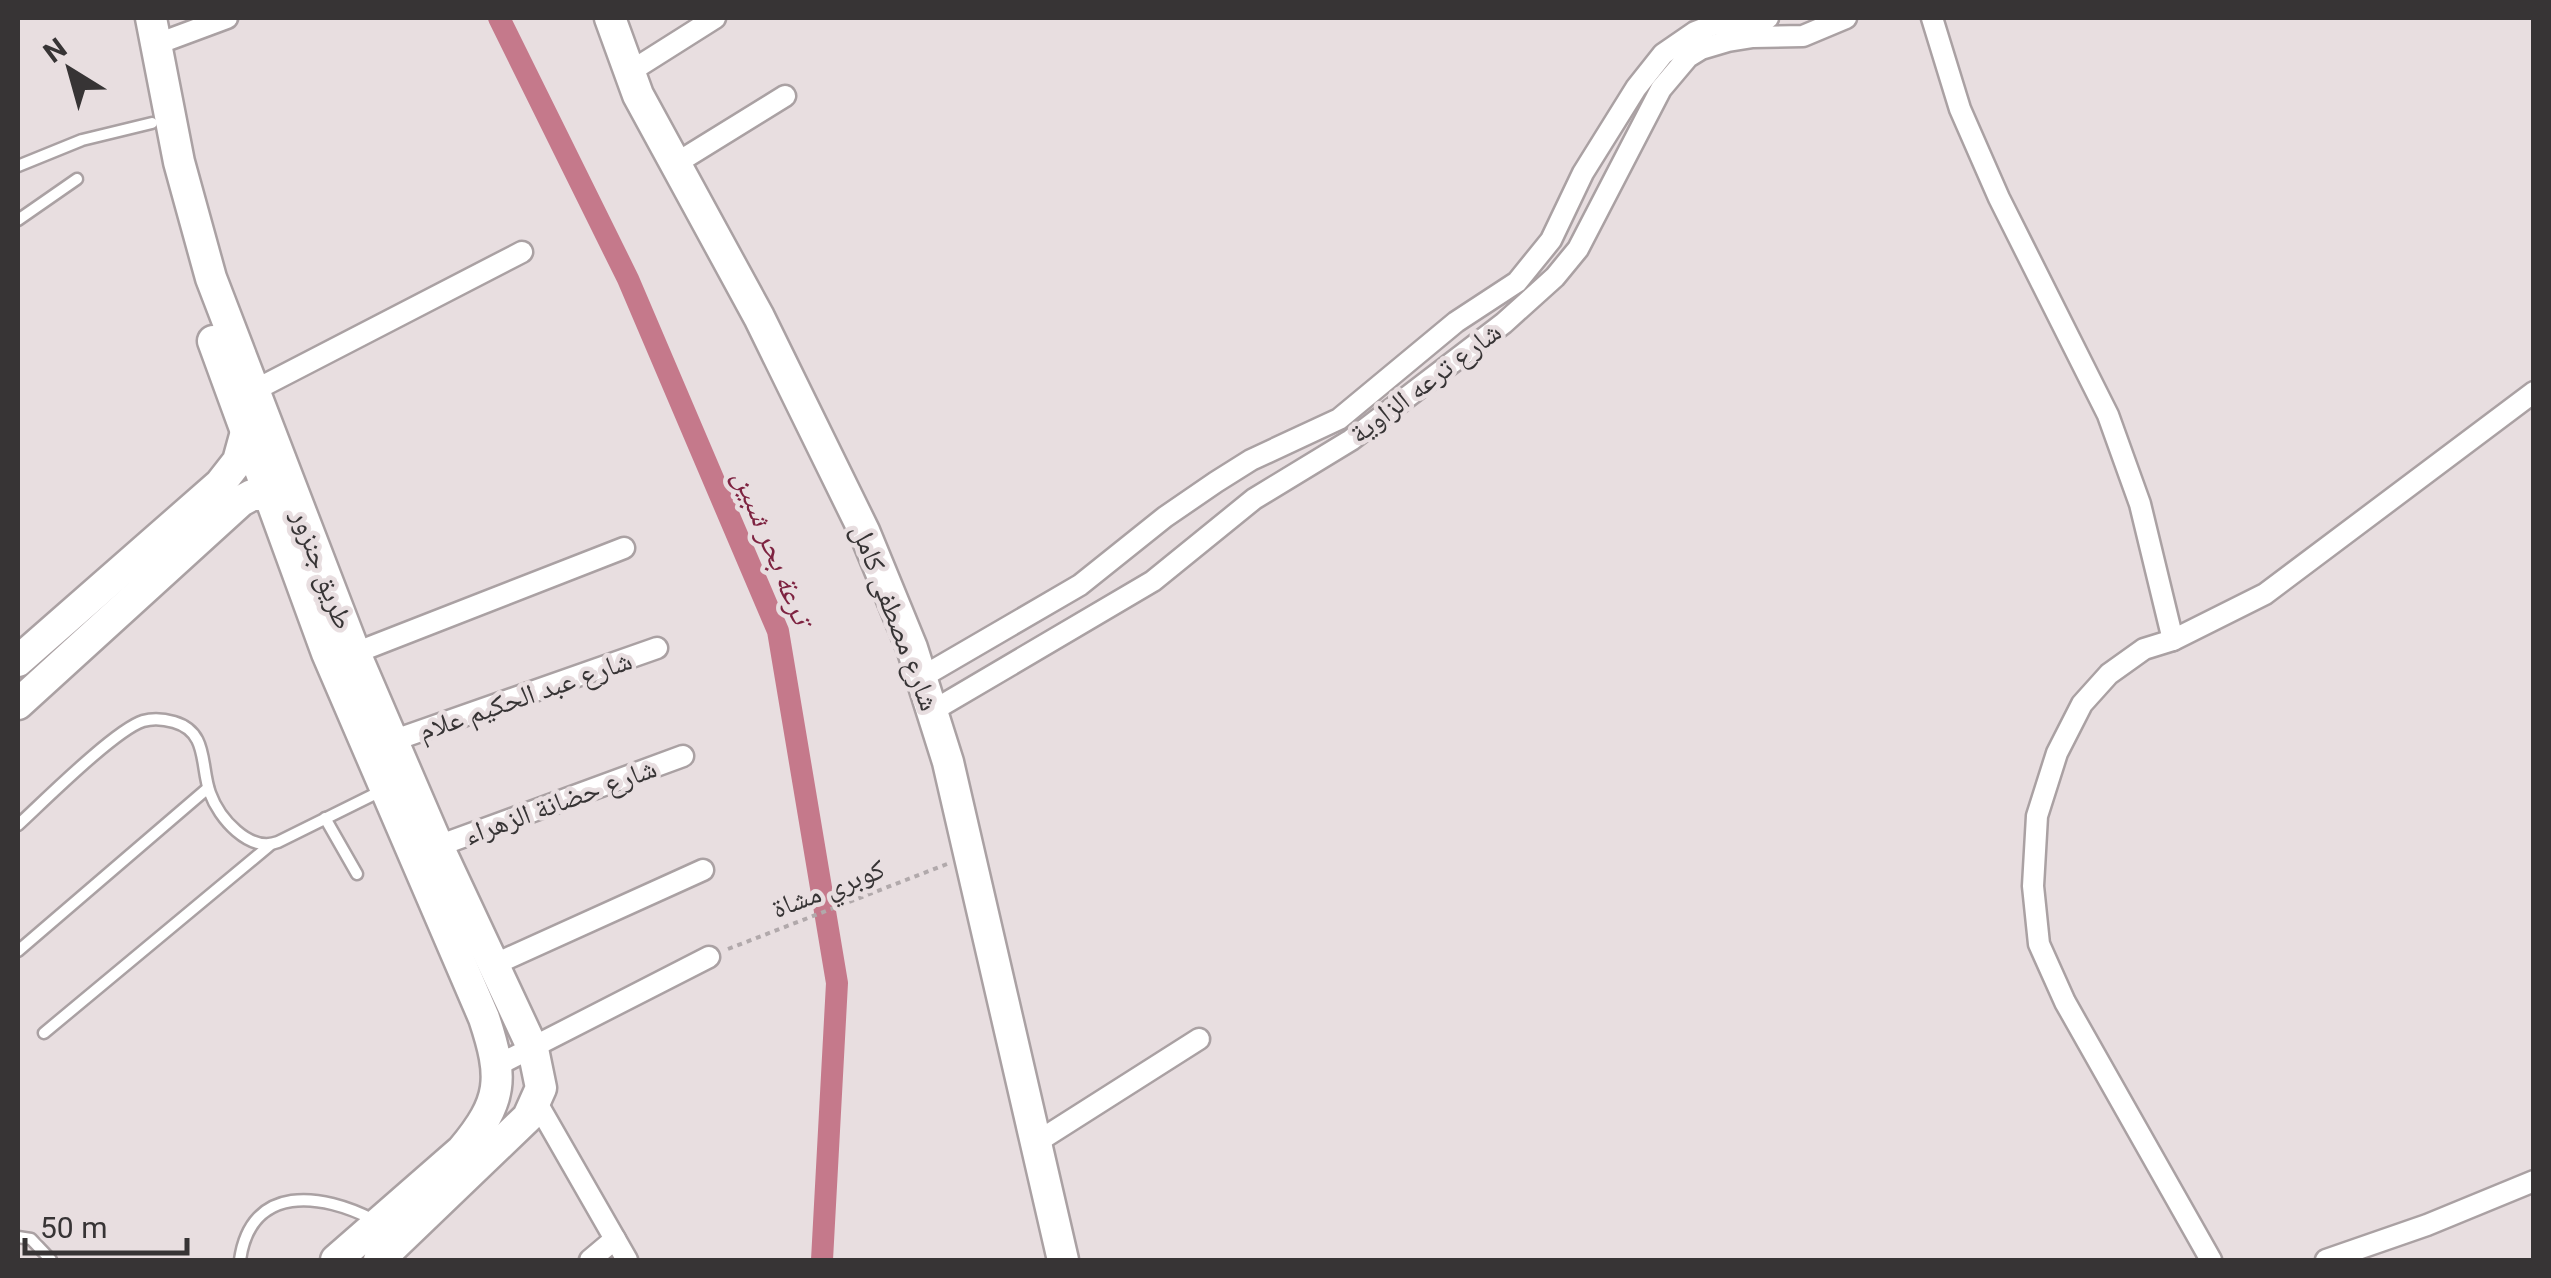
<svg xmlns="http://www.w3.org/2000/svg" width="2551" height="1278" viewBox="0 0 2551 1278" font-family="Roboto,'Noto Naskh Arabic',sans-serif">
  <rect width="100%" height="100%" fill="#e8dee0"/>
  <g fill="none" stroke-linecap="round" stroke-linejoin="round">
    <path stroke="#c5798b" stroke-width="22" d="M 499,18 L 628,279 L 778,631 L 837,983 L 822,1260"/>
    <g stroke="#aaa1a3" stroke-width="15">
      <g id="lane">
        <path d="M 18,166 L 82,140 L 152,123"/>
        <path d="M 18,220 L 77,179"/>
        <path d="M 325,818 L 357,874"/>
        <path d="M 18,825 C 43,802 115,730 143,721 C 153,718 164,719 174,722 C 209,732 200,766 210,793 C 219,818 249,853 278,842 L 383,790"/>
        <path d="M 18,951 L 208,788"/>
        <path d="M 44,1033 L 269,846"/>
        <path d="M 18,1237 L 31,1239 L 51,1260"/>
        <path d="M 240,1260 C 251,1183 322,1193 374,1220"/>
      </g>
    </g>
    <g stroke="#aaa1a3" stroke-width="25">
      <g id="street">
        <path d="M 1932,18 L 1960,109 L 1999,198 L 2108,415 L 2140,504 L 2173,640"/>
        <path d="M 157,44 L 227,18"/>
        <path d="M 628,73 L 715,18"/>
        <path d="M 675,164 L 785,96"/>
        <path d="M 255,390 L 522,252"/>
        <path d="M 355,653 L 624,548"/>
        <path d="M 922,677 L 1080,585 L 1165,517 L 1216,482 L 1251,460 L 1339,419 L 1456,322 L 1517,282 L 1551,240 L 1583,173 L 1636,88 L 1663,54 L 1695,32 L 1713,25 L 1768,18"/>
        <path d="M 934,710 L 1153,581 L 1254,499 L 1351,440 L 1504,323 L 1555,277 L 1578,249 L 1661,89 L 1688,57 L 1701,49 L 1728,41 L 1753,37 L 1803,36 L 1846,18"/>
        <path d="M 392,741 L 657,648"/>
        <path d="M 438,846 L 683,756"/>
        <path d="M 493,965 L 703,870"/>
        <path d="M 498,1065 L 709,957"/>
        <path d="M 537,1103 L 627,1260"/>
        <path d="M 1037,1142 L 1199,1039"/>
        <path d="M 590,1260 L 615,1239"/>
        <path d="M 2211,1260 L 2065,1002 L 2039,944 L 2033,886 L 2037,816 L 2057,753 L 2082,704 L 2109,674 L 2144,649 L 2173,640 L 2265,594 L 2534,392"/>
        <path d="M 2326,1260 L 2427,1225 L 2534,1181"/>
      </g>
    </g>
    <g stroke="#aaa1a3" stroke-width="35">
      <g id="secondary">
        <path d="M 151,18 L 179,162 L 211,278 L 355,653 L 438,846 L 533,1049 L 541,1088 L 528,1117 L 379,1260"/>
        <path d="M 610,18 L 638,95 L 759,317 L 864,531 L 912,648 L 948,762 L 1063,1260"/>
        <path d="M 213,341 L 327,653 L 484,1018 C 504,1078 503,1101 462,1150 L 336,1260"/>
        <path d="M 18,661 L 220,484 L 238,461 L 246,432"/>
        <path d="M 18,704 L 241,501 L 252,495 L 269,495"/>
      </g>
    </g>
    <path stroke="#b1a9ab" stroke-width="4" stroke-dasharray="5 5" stroke-linecap="butt" d="M 728,949 L 947,864"/>
    <use href="#lane" stroke="#fff" stroke-width="10"/>
    <use href="#street" stroke="#fff" stroke-width="20"/>
    <use href="#secondary" stroke="#fff" stroke-width="30"/>
  </g>
  <g text-anchor="middle" stroke-width="9" stroke-linejoin="round" paint-order="stroke">
    <g font-size="28" fill="#373435" stroke="#e8dee0">
      <text transform="translate(1425 382) rotate(-37)" y="10">شارع ترعه الزاوية</text>
      <text transform="translate(323 569) rotate(69)" y="10">طريق جنزور</text>
      <text transform="translate(896 617) rotate(69)" y="10">شارع مصطفى كامل</text>
      <text transform="translate(525 695) rotate(-19)" y="10">شارع عبد الحكيم علام</text>
      <text transform="translate(560 801) rotate(-20)" y="10">شارع حضانة الزهراء</text>
      <text transform="translate(828 888) rotate(-21)" y="10">كوبري مشاة</text>
    </g>
    <g font-size="30" font-style="italic" fill="#7e2341" stroke="#e8dee0">
      <text transform="translate(773 547) rotate(68)" y="10">ترعة بحر شبين</text>
    </g>
  </g>
  <rect width="2551" height="1278" fill="none" stroke="#373435" stroke-width="40"/>
  <g transform="translate(70 70) rotate(323)" stroke="#e8dee0" stroke-width="8" paint-order="stroke">
  <path d="M0-8L18 38L0 25L-18 38Z" fill="#373435"/>
  <text y="-15" font-size="28" font-weight="bold" text-anchor="middle" fill="#373435">N</text>
  </g>
  <path d="M25 1238v15h162v-15" fill="none" stroke="#373435" stroke-width="5"/>
  <text x="40" y="1238" font-size="30" fill="#373435" stroke="#e8dee0" stroke-width="8" paint-order="stroke">50 m</text>
</svg>
